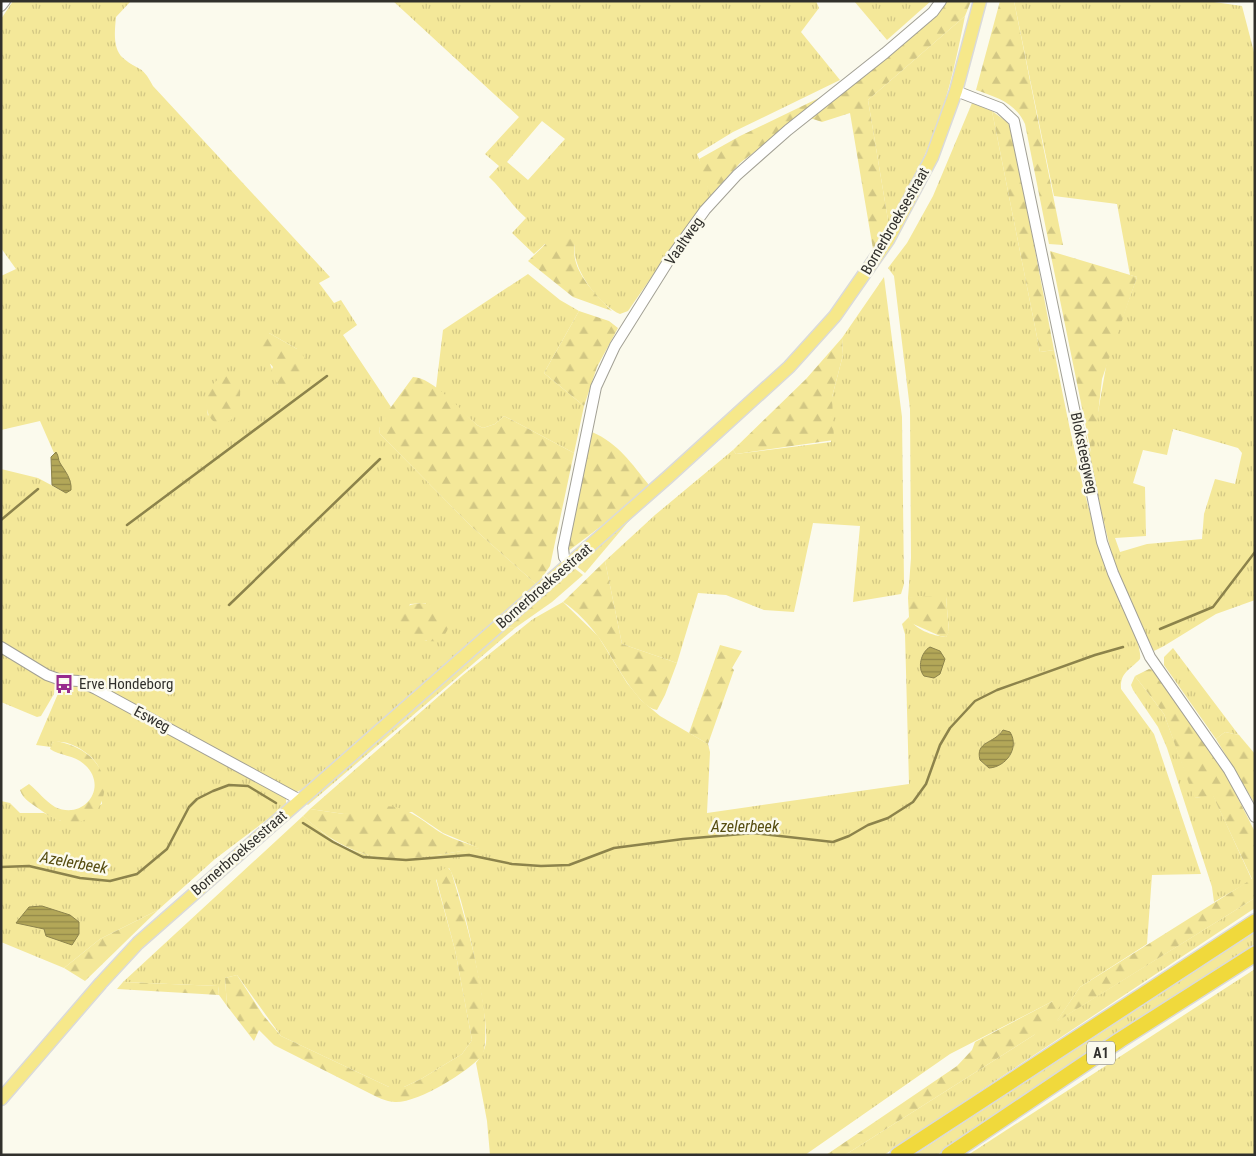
<svg xmlns="http://www.w3.org/2000/svg" width="1256" height="1156" viewBox="0 0 1256 1156" font-family="'Roboto Condensed',sans-serif">
  <defs>
    <pattern id="grass-tufts" width="24" height="20" patternUnits="userSpaceOnUse" patternTransform="scale(1.25)"><rect width="24" height="20" fill="#f4e899"/><path d="M3 7l-1-3M5 7V3M7 7l1-3M15 17l-1-3M17 17v-4M19 17l1-3" fill="none" stroke="#d2c784"/></pattern>
    <pattern id="forest-firs" width="22" height="20" patternUnits="userSpaceOnUse" patternTransform="scale(1.25)"><rect width="22" height="20" fill="#f4e899"/><path d="M5 1l3.5 6h-7zM16 11l3.5 6h-7z" fill="#d2c784"/></pattern>
    <pattern id="water-rules" width="6" height="5" patternUnits="userSpaceOnUse" patternTransform="scale(1.25)"><rect width="6" height="5" fill="#b3a758"/><path d="M0 2.5h6" fill="none" stroke="#928849"/></pattern>
  </defs>
  <rect width="100%" height="100%" fill="#fbfaed"/>
  <g fill="url(#grass-tufts)" fill-rule="evenodd">
    <path d="M 13,1 L 131,1 L 116,17 C 115,29 112,48 123,58 C 139,72 141,63 153,86 L 330,277 L 319,283 L 334,303 L 341,300 L 357,325 L 343,335 L 391,407 L 379,429 L 380,434 L 472,527 L 537,585 L 304,789 L 296,792 L 58,676 L 1,644 L 1,469 L 38,478 L 66,493 L 56,452 L 54,453 L 40,421 L 1,430 L 1,276 L 16,269 L 1,248 L 1,19 ZM 269,333 L 297,349 L 278,385 L 270,364 ZM 222,378 L 208,416 C 205,399 208,389 222,378 ZM 426,603 L 427,641 L 398,629 L 410,604 Z"/>
    <path d="M 393,1 L 816,1 L 819,8 L 801,32 L 840,80 L 733,132 L 697,154 L 704,171 L 710,196 L 691,220 L 628,311 L 620,314 C 600,306 570,267 575,244 L 545,244 L 534,254 L 512,233 L 526,218 C 511,205 503,190 489,177 L 499,166 L 485,154 L 519,117 ZM 542,121 L 565,139 L 528,180 L 507,162 Z"/>
    <path d="M 854,1 L 931,1 L 887,40 Z"/>
    <path d="M 1014,1 L 1207,1 L 1242,6 L 1255,56 L 1255,600 L 1216,614 L 1164,646 L 1154,651 L 1125,594 L 1113,560 L 1084,439 L 1086,434 L 1091,452 L 1107,361 L 1137,277 L 1130,275 L 1117,204 L 1054,196 ZM 1173,429 L 1238,448 L 1242,453 L 1235,484 L 1215,479 L 1204,514 L 1202,539 L 1147,544 L 1120,552 L 1115,538 L 1146,536 L 1145,487 L 1133,483 L 1143,450 L 1167,455 Z"/>
    <path d="M 965,16 C 956,61 946,108 927,150 C 916,176 902,201 889,226 L 868,100 Z"/>
    <path d="M 972,103 L 992,111 L 1040,352 L 1054,350 C 1069,426 1084,503 1109,575 C 1116,594 1143,643 1140,659 C 1130,670 1120,672 1121,689 L 1154,734 L 1201,874 L 1152,875 L 1147,944 L 1080,987 L 1057,1021 L 1255,898 L 1255,908 L 884,1155 L 845,1155 L 1034,1035 L 1053,1001 L 950,1054 L 805,1155 L 490,1155 L 487,1121 L 476,1063 C 481,1056 485,1051 486,1042 C 489,1016 463,891 449,868 L 436,880 L 455,950 L 472,1040 L 462,1054 L 421,1079 L 404,1087 L 389,1087 L 281,1036 L 237,975 L 225,978 L 227,1006 L 219,995 L 218,986 L 123,982 L 303,816 C 315,826 329,839 343,846 C 385,867 435,855 479,848 L 443,833 L 412,812 L 344,814 L 310,809 L 463,675 L 533,619 L 563,602 L 598,636 L 627,683 L 641,700 L 660,716 L 708,744 L 710,752 L 707,813 L 909,784 L 905,634 L 902,624 L 909,617 C 913,629 933,636 946,637 L 949,631 L 946,597 L 908,598 L 911,558 L 910,409 L 894,276 L 888,268 L 907,243 L 933,196 ZM 1003,730 L 1012,743 L 1010,755 L 989,768 L 980,760 L 986,743 L 995,740 Z"/>
    <path d="M 528,274 L 560,300 L 579,311 L 544,373 L 584,406 L 574,453 L 504,416 L 495,424 L 483,428 L 477,425 L 436,388 L 443,330 Z"/>
    <path d="M 884,277 L 902,417 L 904,584 L 901,594 L 853,602 L 860,526 L 813,523 L 794,612 L 764,610 L 726,595 L 698,593 L 677,663 L 622,644 L 605,561 L 655,515 L 733,450 L 736,454 L 831,442 L 832,397 L 843,355 L 842,338 Z"/>
    <path d="M 503,627 L 515,628 L 308,805 L 304,802 Z"/>
    <path d="M 1173,648 L 1241,738 L 1239,735 L 1225,732 L 1216,739 L 1164,665 L 1164,657 Z"/>
    <path d="M 1,651 L 55,683 L 54,694 L 41,716 L 37,717 L 1,702 Z"/>
    <path d="M 1135,676 L 1164,714 L 1195,798 L 1213,795 L 1252,880 L 1214,902 L 1212,887 L 1167,748 L 1158,727 L 1133,690 L 1131,685 Z"/>
    <path d="M 67,682 L 78,682 L 286,798 L 286,805 L 280,810 L 215,859 L 158,910 L 100,939 L 64,968 L 1,942 L 1,801 L 10,803 L 20,813 L 44,813 L 61,821 L 102,804 C 101,793 103,778 99,768 C 94,754 66,737 52,743 L 51,747 L 36,745 L 60,689 Z"/>
    <path d="M 1255,932 L 1255,944 L 937,1155 L 914,1155 Z"/>
    <path d="M 1255,969 L 1255,1155 L 968,1155 Z"/>
  </g>
  <g fill="url(#forest-firs)">
    <path d="M 947,1 L 971,1 L 965,16 L 868,100 L 889,226 L 873,249 L 850,113 L 822,122 L 810,118 L 937,14 Z"/>
    <path d="M 1000,1 L 1014,1 L 1063,245 L 1049,244 L 1025,124 C 1016,103 996,97 976,90 Z"/>
    <path d="M 823,96 L 811,108 L 740,163 L 710,196 L 699,159 L 740,136 Z"/>
    <path d="M 992,111 L 1007,122 L 1012,129 L 1054,350 L 1040,352 Z"/>
    <path d="M 564,236 L 570,238 L 575,244 C 569,269 596,295 612,311 L 573,297 L 528,261 L 553,237 Z"/>
    <path d="M 1050,251 L 1137,277 L 1102,379 L 1094,450 L 1091,452 Z"/>
    <path d="M 579,311 L 609,321 L 618,328 L 597,367 L 584,406 L 544,373 Z"/>
    <path d="M 263,333 L 269,333 L 297,349 L 306,359 L 306,372 C 300,383 290,387 278,385 L 271,371 L 273,367 C 265,357 237,342 263,333 Z"/>
    <path d="M 842,338 L 843,355 L 832,397 L 834,440 L 736,454 L 733,450 L 806,379 Z"/>
    <path d="M 228,376 C 248,382 239,405 232,419 C 205,441 193,382 228,376 Z"/>
    <path d="M 413,377 C 432,377 463,412 477,425 L 483,428 L 495,424 L 504,416 L 574,453 L 550,566 L 537,585 L 472,527 L 380,434 L 379,429 L 383,418 Z"/>
    <path d="M 592,432 C 618,443 632,464 649,485 L 612,518 L 567,552 Z"/>
    <path d="M 639,509 L 585,573 L 575,565 Z"/>
    <path d="M 605,561 L 622,644 L 677,663 L 665,695 L 657,710 C 637,708 612,655 599,638 C 590,625 576,610 563,602 Z"/>
    <path d="M 573,567 L 583,575 L 552,602 L 515,628 L 503,627 Z"/>
    <path d="M 920,596 L 946,597 L 949,632 L 946,637 L 940,636 L 911,623 L 909,617 L 908,598 Z"/>
    <path d="M 421,603 C 448,604 459,630 436,641 C 423,643 398,633 391,622 C 395,608 408,605 421,603 Z"/>
    <path d="M 720,645 L 742,651 L 732,668 L 734,670 L 708,744 L 689,733 Z"/>
    <path d="M 1149,669 L 1154,670 L 1221,765 L 1249,820 L 1255,832 L 1255,898 L 1056,1022 L 1080,987 L 1252,879 L 1213,796 L 1194,798 L 1164,714 L 1135,676 Z"/>
    <path d="M 1225,732 L 1239,735 L 1255,754 L 1255,804 L 1216,739 Z"/>
    <path d="M 56,741 C 140,757 101,856 42,811 C 34,805 23,800 20,790 L 29,784 C 38,791 45,801 55,807 C 84,821 109,787 85,765 C 75,755 60,756 50,749 L 52,743 Z"/>
    <path d="M 382,806 C 408,805 423,822 443,834 C 455,840 468,844 481,848 C 404,860 365,873 303,816 L 310,809 L 344,814 Z"/>
    <path d="M 447,867 L 451,871 C 464,914 494,1013 483,1055 C 467,1072 419,1103 395,1102 C 389,1102 382,1099 377,1097 L 274,1045 L 259,1030 L 254,1041 L 227,1006 L 225,978 L 237,975 L 263,1015 L 281,1036 L 389,1087 L 404,1087 L 421,1079 L 462,1054 L 472,1040 L 455,950 L 435,874 Z"/>
    <path d="M 158,910 L 85,981 L 64,968 L 100,939 Z"/>
    <path d="M 123,982 L 218,986 L 219,995 L 117,989 Z"/>
    <path d="M 1053,1001 L 1063,1003 L 1034,1035 L 845,1155 L 826,1155 L 957,1066 L 972,1050 L 975,1042 Z"/>
  </g>
  <g fill="url(#water-rules)" stroke="#8c834b">
    <path d="M 56,452 C 59,456 58,460 60,463 C 65,471 72,479 71,490 L 66,493 L 52,485 L 51,457 Z"/>
    <path d="M 930,647 L 940,651 L 945,659 L 940,674 L 934,678 L 924,676 C 917,668 921,652 930,647 Z"/>
    <path d="M 1003,730 L 1010,732 C 1020,748 1006,767 989,768 L 980,760 C 975,741 994,744 1003,730 Z"/>
    <path d="M 42,906 L 70,915 L 79,922 L 79,934 L 72,945 L 46,936 L 44,929 L 16,923 L 29,907 Z"/>
  </g>
  <g fill="none" stroke-linecap="round" stroke-linejoin="round">
    <g stroke="#8c834b" stroke-width="2.5">
      <path d="M 1,520 L 38,489"/>
      <path d="M 127,525 L 327,376"/>
      <path d="M 229,605 L 380,459"/>
      <path d="M 1160,629 L 1213,607 L 1255,552"/>
      <path d="M 303,823 L 333,842 L 363,857 L 406,860 L 469,855 L 512,864 L 541,866 L 569,865 L 614,848 L 683,839 L 754,833 L 833,842 L 849,836 L 868,825 L 888,818 L 913,802 L 926,784 L 940,745 L 950,728 L 975,701 L 997,690 L 1095,655 L 1123,647"/>
      <path d="M 1,867 L 29,866 L 80,878 L 110,881 L 137,874 L 167,849 L 189,807 L 197,799 L 213,791 L 229,785 L 248,786 L 276,803"/>
    </g>
    <g stroke="#a2a095" stroke-width="12">
      <g id="minor">
        <path d="M 1,6 L 5,1"/>
        <path d="M 956,91 L 1000,108 L 1014,121 L 1102,542 L 1113,573 L 1150,657 L 1229,770 L 1255,817"/>
        <path d="M 569,564 L 564,557 L 563,548 L 596,387 L 615,346 L 669,260 L 705,210 L 737,175 L 788,130 L 885,53 L 933,12 L 941,1"/>
        <path d="M 1,647 L 47,675 L 61,680 L 79,681 L 96,689 L 300,800"/>
      </g>
    </g>
    <g stroke="#dadad9" stroke-width="15">
      <path id="major" d="M 1,1099 L 101,983 L 138,943 L 668,477 L 789,367 L 835,316 L 888,240 L 932,157 L 956,91 L 980,1"/>
    </g>
    <g stroke="#dadad9" stroke-width="18">
      <g id="highway">
        <path d="M 898,1155 L 1255,922"/>
        <path d="M 949,1155 L 1120,1040 L 1255,954"/>
      </g>
    </g>
    <use href="#minor" stroke="#fff" stroke-width="10"/>
    <use href="#major" stroke="#f6e88a" stroke-width="12"/>
    <use href="#highway" stroke="#f0d93c" stroke-width="15"/>
  </g>
  <defs>
    <g id="bus-bare" transform="scale(1.5)"><path d="M-5-6H5V4H4V6H2V4H-2V6H-4V4H-5ZM-3.5-4V0h7V-4ZM-3.5 1.2v1.5H-2V1.2ZM2 1.2v1.5H3.5V1.2Z" fill="#972b8d" stroke="#fbfaed" stroke-width="2.5" paint-order="stroke"/></g>
  </defs>
  <g fill-rule="evenodd">
    <use href="#bus-bare" x="64" y="684"/>
  </g>
  <g text-anchor="middle" stroke-width="5" stroke-linejoin="round" paint-order="stroke">
    <rect fill="#fbfaed" stroke="#6e6d66" stroke-width="1" x="1087" y="1041.5" width="28" height="23" rx="4"/>
    <g font-size="14" font-weight="bold" fill="#31302c">
      <text x="1101" y="1058">A1</text>
    </g>
    <g font-size="15" fill="#31302c" stroke="#fbfaed">
      <text transform="translate(895 221) rotate(-60)" y="5">Bornerbroeksestraat</text>
      <text transform="translate(684 241) rotate(-55)" y="5">Vaaltweg</text>
      <text transform="translate(1084 453) rotate(78)" y="5">Bloksteegweg</text>
      <text transform="translate(544 586) rotate(-41)" y="5">Bornerbroeksestraat</text>
      <text transform="translate(152 719) rotate(28)" y="5">Esweg</text>
      <text transform="translate(239 853) rotate(-41)" y="5">Bornerbroeksestraat</text>
    </g>
    <g font-size="15" fill="#31302c" stroke="#fbfaed" text-anchor="start">
      <text x="79" y="689">Erve Hondeborg</text>
    </g>
    <g font-size="16" font-style="italic" fill="#554c0f" stroke="#fbfaed">
      <text x="745" y="832">Azelerbeek</text>
      <text transform="translate(74 862) rotate(10)" y="6">Azelerbeek</text>
    </g>
  </g>
  <rect width="1256" height="1156" fill="none" stroke="#31302c" stroke-width="5"/>
</svg>
